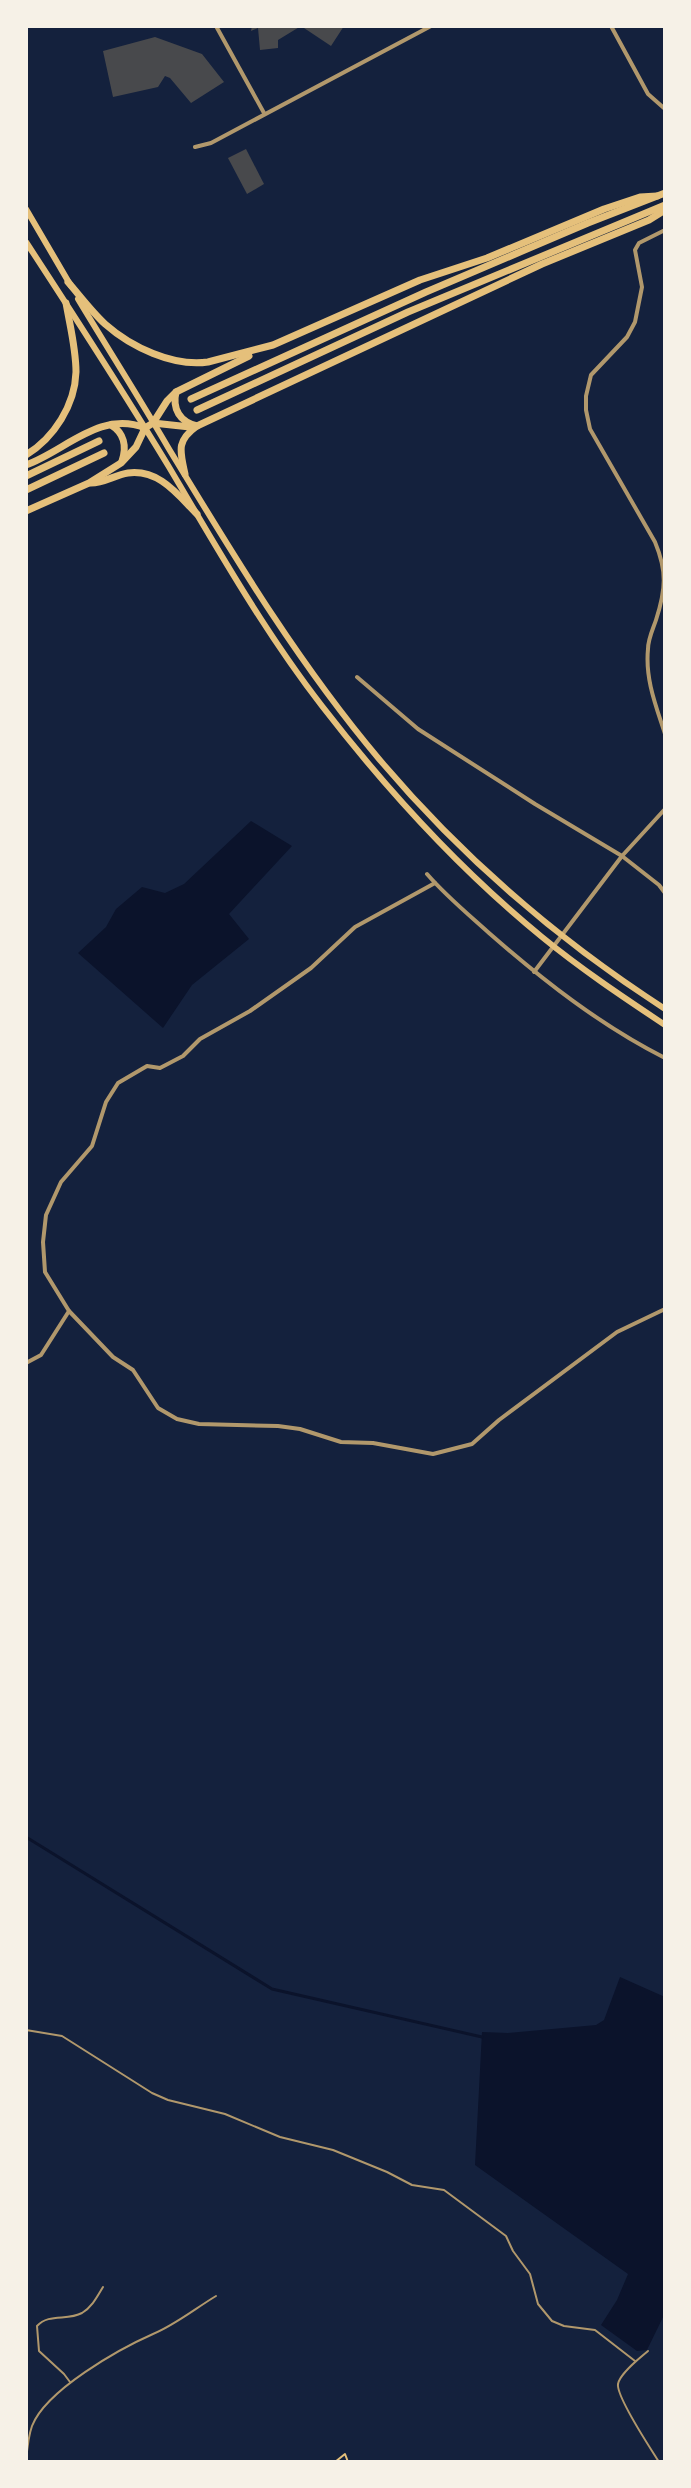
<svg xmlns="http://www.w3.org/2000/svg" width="691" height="2488" viewBox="0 0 691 2488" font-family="Barlow,sans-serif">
  <rect width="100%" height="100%" fill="#14213d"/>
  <g fill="#0b132b">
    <path d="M 251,821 L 292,846 L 229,914 L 249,939 L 192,985 L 163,1028 L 78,953 L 106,927 L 116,909 L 142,887 L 165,893 L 184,884 Z"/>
    <path d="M 620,1977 L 665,1997 L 665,2313 L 647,2350 L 637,2351 L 601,2325 L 617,2300 L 628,2274 L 475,2165 L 482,2032 L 508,2033 L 596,2025 L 604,2020 Z"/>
  </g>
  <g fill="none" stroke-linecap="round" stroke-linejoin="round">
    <path stroke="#0b132b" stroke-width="3" d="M 26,1837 L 272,1989 L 482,2037"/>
  </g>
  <g fill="#48494c">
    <path d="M 252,26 L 344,26 L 331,46 L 301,26 L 278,40 L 278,48 L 260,50 L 258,28 L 251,31 Z"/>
    <path d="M 155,37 L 202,54 L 224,82 L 191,103 L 170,78 L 165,76 L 158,87 L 113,97 L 103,51 Z"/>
    <path d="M 246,149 L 264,184 L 247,194 L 228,158 Z"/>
  </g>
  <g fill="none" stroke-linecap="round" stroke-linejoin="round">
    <path stroke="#e5c07b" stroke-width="2" d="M 335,2462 L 345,2454 L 348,2462"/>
    <g stroke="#b1986c" stroke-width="2">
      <path d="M 26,2030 L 62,2036 L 152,2093 L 168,2100 L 225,2114 L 280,2137 L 333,2150 L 387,2172 L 412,2185 L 444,2190 L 506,2236 L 513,2251 L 530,2274 L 538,2304 L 552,2321 L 564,2326 L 595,2330 L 635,2361"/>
      <path d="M 648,2351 C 640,2358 620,2373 618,2384 C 616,2397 651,2449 659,2462"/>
      <path d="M 70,2382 L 64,2374 L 39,2351 L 37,2326 C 49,2313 67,2321 82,2313 C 92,2307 97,2297 103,2287"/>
      <path d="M 26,2462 C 27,2450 28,2437 32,2426 C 46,2390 119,2349 153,2334 C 175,2325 196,2308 216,2296"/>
    </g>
    <g stroke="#b1986c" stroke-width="4">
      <path d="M 216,26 L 264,113"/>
      <path d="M 611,26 L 648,94 L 665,109"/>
      <path d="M 195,147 L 211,143 L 431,26"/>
      <path d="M 665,230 L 639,243 L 635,250 L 642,287 L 635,322 L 627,337 L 591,375 L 586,396 L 586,410 L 590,429 L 655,542 C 667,571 666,589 656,620 C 653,629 648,639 648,649 C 645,679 656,706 665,734"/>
      <path d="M 357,677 L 418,729 L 535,804 L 622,856 L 659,885 L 665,893"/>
      <path d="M 427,874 C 446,896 468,914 489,933 C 544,981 600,1025 665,1058"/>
      <path d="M 534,972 L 622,856 L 665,809"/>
      <path d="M 69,1311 L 113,1357 L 133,1370 L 158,1408 L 177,1419 L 199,1424 L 278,1426 L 300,1429 L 341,1442 L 373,1443 L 433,1454 L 472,1444 L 499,1420 L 617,1332 L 665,1309"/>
      <path d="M 26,1363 L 41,1355 L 69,1311 L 45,1272 L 43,1242 L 46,1215 L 61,1182 L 92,1146 L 106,1102 L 118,1083 L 147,1066 L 160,1068 L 183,1056 L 200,1039 L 250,1011 L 311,968 L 355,927 L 435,883"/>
    </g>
    <g stroke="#e5c07b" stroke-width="6">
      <path d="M 26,209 L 71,286"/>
      <path d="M 26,242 C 75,317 123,391 169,467 C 217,548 264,631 322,706 C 387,790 460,870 542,937 C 581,969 623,997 665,1025"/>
      <path d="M 78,299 C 108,349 140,399 169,449 C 234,556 298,663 379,759 C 461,856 558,940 665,1009"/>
    </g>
    <g stroke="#e5c07b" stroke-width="7">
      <path d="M 68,282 C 80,296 92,312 105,324 C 131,347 173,367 208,362 L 273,345 L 420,280 L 487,258 L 604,209 L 640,197 L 657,196"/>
      <path d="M 176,392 C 172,409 180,422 197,426"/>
      <path d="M 191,399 L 426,292 L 588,223 L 665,193"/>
      <path d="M 197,410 L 408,312 L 665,205"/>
      <path d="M 153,423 L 190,427"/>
      <path d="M 111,425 C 124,433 127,446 122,461"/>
      <path d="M 26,455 C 54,438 75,405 76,372 C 76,349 70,326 66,303"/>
      <path d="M 26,465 C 65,451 100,410 145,428"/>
      <path d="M 185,474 C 180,451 176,441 197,426 L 542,264 L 649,220 L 665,210"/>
      <path d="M 26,476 L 99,441"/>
      <path d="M 91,483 C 104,483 115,475 128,473 C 159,469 177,494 197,514"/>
      <path d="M 26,490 L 104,453"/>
      <path d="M 26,511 L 89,483 L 121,463 L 136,447 L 145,428 L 153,423 L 167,401 L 176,392 L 249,356"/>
    </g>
  </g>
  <rect width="691" height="2488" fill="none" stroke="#f6f1e7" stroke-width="56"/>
</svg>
